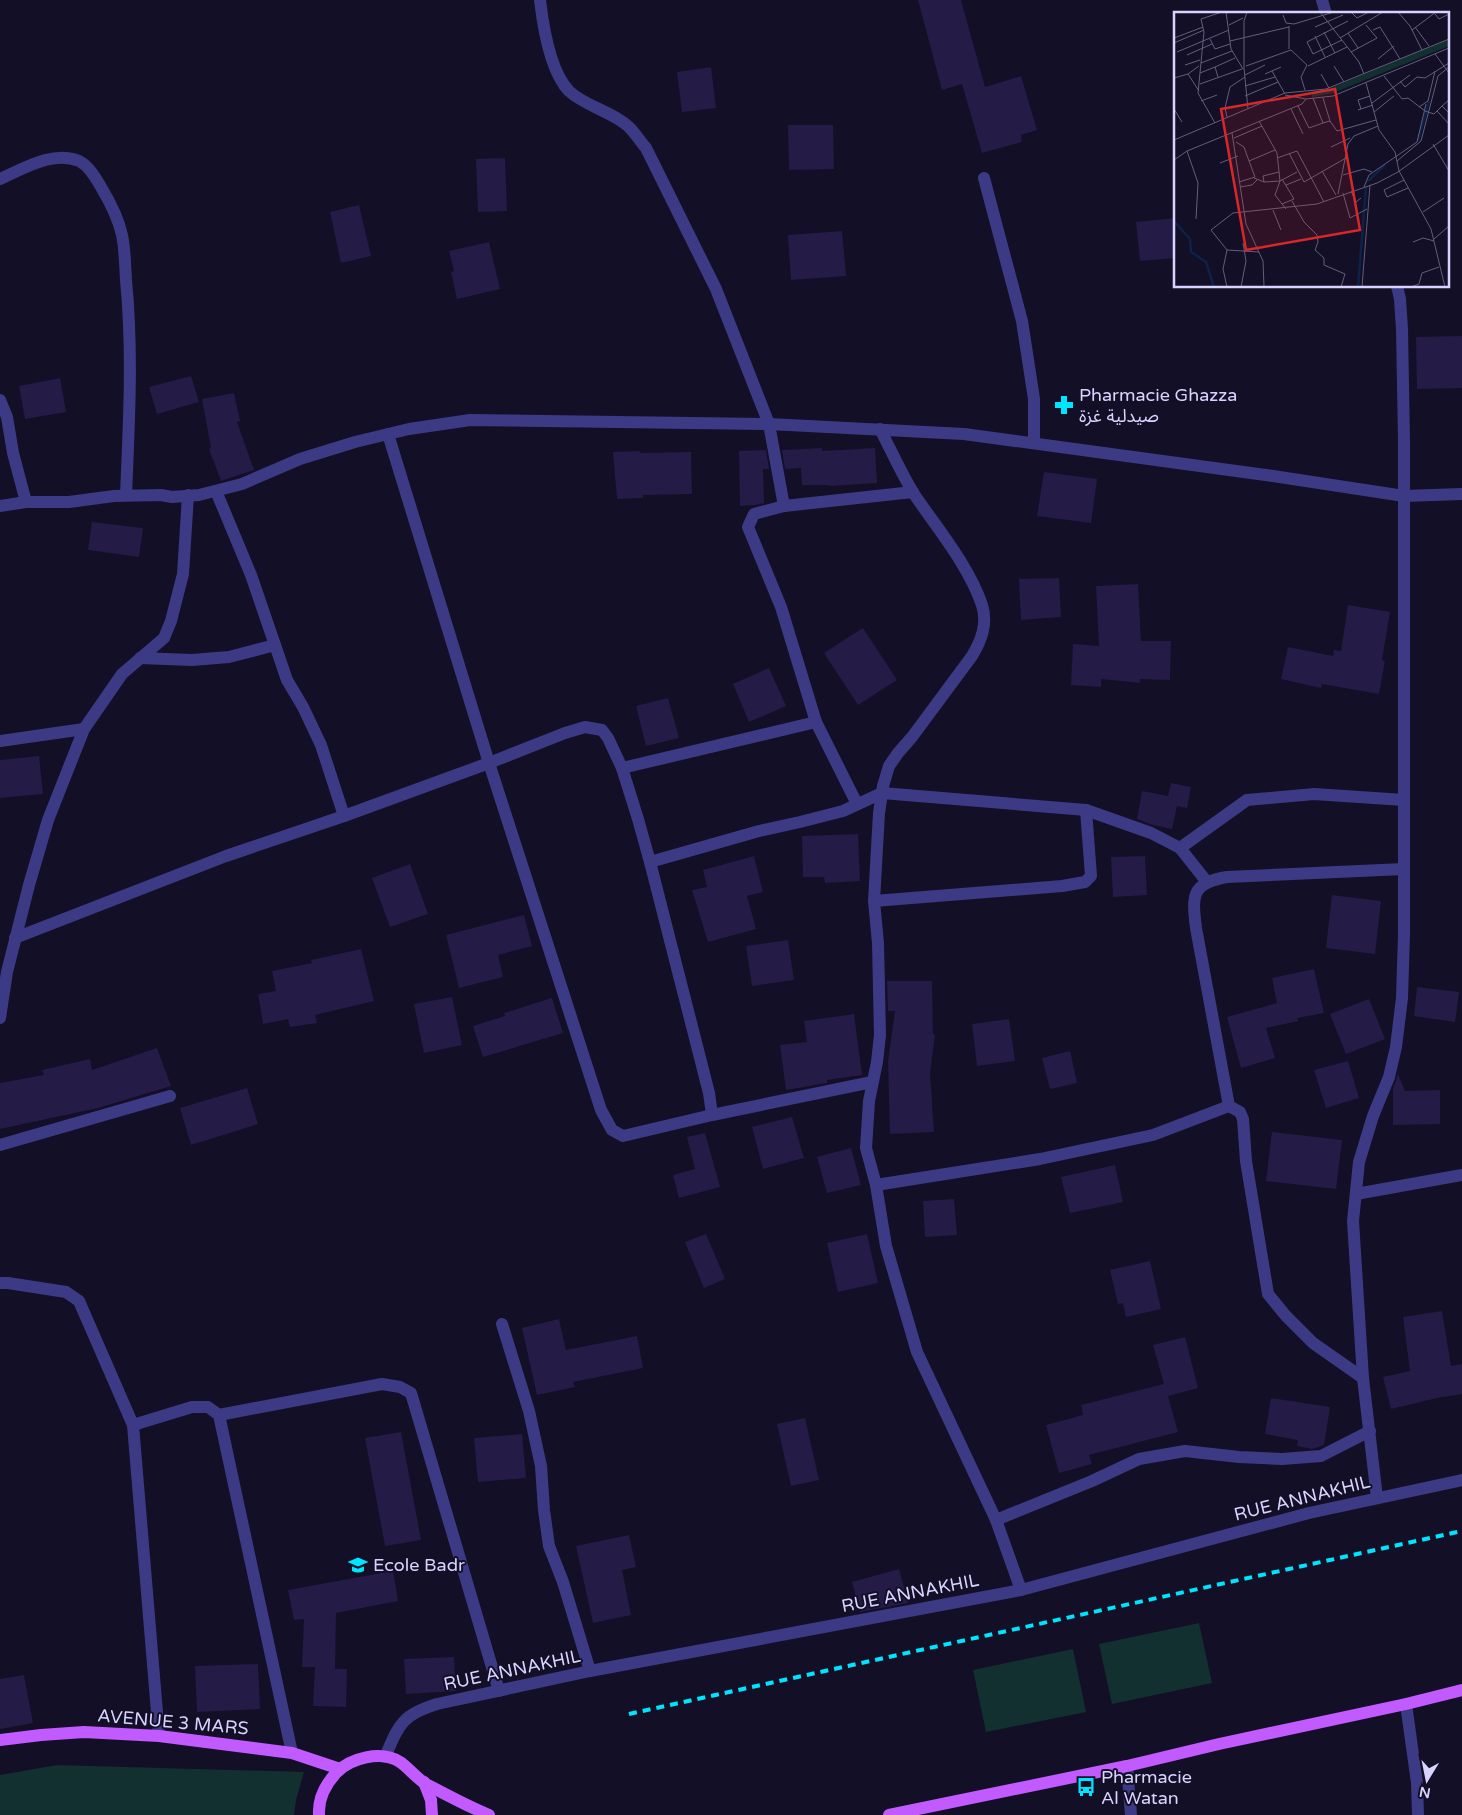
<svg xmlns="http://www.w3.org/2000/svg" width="1462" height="1815" viewBox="0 0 1462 1815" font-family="'Varela Round','Noto Sans Arabic',sans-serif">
  <rect width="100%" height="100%" fill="#130f26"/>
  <g fill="#12302f">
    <path d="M 1199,1623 L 1212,1683 L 1112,1704 L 1099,1644 Z"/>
    <path d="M 1073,1649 L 1086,1712 L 986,1732 L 973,1670 Z"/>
    <path d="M 57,1765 L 304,1772 L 296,1800 L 294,1815 L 0,1815 L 0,1775 Z"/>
  </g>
  <g fill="#241b47">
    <path d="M 918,0 L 961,0 L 985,87 L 1021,76 L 1037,130 L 1021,135 L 1022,142 L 982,153 L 962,84 L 942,90 Z"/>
    <path d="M 711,67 L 716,108 L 682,112 L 677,72 Z"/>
    <path d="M 788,125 L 833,125 L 834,169 L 789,170 Z"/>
    <path d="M 505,158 L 507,211 L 478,212 L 476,159 Z"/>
    <path d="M 359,205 L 371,256 L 341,263 L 330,212 Z"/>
    <path d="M 1176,218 L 1176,258 L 1140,261 L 1136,222 Z"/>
    <path d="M 842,231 L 846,276 L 791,280 L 788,235 Z"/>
    <path d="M 489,242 L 500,289 L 457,299 L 451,272 L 454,271 L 449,251 Z"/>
    <path d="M 1462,336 L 1462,388 L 1417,389 L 1416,337 Z"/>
    <path d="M 191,376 L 199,402 L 157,414 L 149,387 Z"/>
    <path d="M 60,378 L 66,412 L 25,419 L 19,386 Z"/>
    <path d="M 234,393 L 240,421 L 237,422 L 254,470 L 221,481 L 209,449 L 211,448 L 202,399 Z"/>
    <path d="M 822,448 L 822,451 L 875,448 L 877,483 L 829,486 L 829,485 L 802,485 L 801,468 L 785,469 L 782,450 Z"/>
    <path d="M 766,450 L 769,469 L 763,469 L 764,503 L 755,505 L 740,506 L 739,451 Z"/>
    <path d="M 640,451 L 640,453 L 691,452 L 692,494 L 643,495 L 643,498 L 617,499 L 613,452 Z"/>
    <path d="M 1044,472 L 1097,479 L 1091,523 L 1037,516 Z"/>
    <path d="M 92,522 L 143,528 L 139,557 L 88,550 Z"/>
    <path d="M 1059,578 L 1061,617 L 1021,620 L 1019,579 Z"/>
    <path d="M 1138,584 L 1141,641 L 1171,641 L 1170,680 L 1140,679 L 1140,683 L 1101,679 L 1101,687 L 1071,685 L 1073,644 L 1099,646 L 1096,586 Z"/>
    <path d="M 1348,605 L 1390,612 L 1382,660 L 1385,661 L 1379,694 L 1322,684 L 1321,688 L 1281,679 L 1288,647 L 1333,656 L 1334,650 L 1341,651 Z"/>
    <path d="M 863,628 L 897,680 L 858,705 L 824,653 Z"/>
    <path d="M 769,668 L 786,706 L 749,722 L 733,684 Z"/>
    <path d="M 668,698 L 679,738 L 646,746 L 636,706 Z"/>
    <path d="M 39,756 L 43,794 L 0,798 L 0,760 Z"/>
    <path d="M 1171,783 L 1191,787 L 1187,808 L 1177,806 L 1172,829 L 1153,825 L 1137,819 L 1142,791 L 1168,796 Z"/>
    <path d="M 858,834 L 860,881 L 825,883 L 824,877 L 803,877 L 802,836 Z"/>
    <path d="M 754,856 L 763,892 L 747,896 L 756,929 L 708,942 L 692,890 L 707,887 L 703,870 Z"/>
    <path d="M 1145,856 L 1147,895 L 1113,897 L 1111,857 Z"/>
    <path d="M 410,864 L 428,914 L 390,927 L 372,878 Z"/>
    <path d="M 1332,895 L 1381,901 L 1375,954 L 1326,948 Z"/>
    <path d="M 524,915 L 532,946 L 498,955 L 503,977 L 459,988 L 446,935 Z"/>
    <path d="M 788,940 L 794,980 L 752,986 L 746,946 Z"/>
    <path d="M 361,949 L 374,1001 L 315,1015 L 317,1023 L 290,1027 L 288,1019 L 263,1024 L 258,994 L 276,991 L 272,971 L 312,963 L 311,960 Z"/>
    <path d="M 1314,969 L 1324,1013 L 1297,1018 L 1298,1021 L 1266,1028 L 1275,1058 L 1241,1068 L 1227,1017 L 1277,1003 L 1272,978 Z"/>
    <path d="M 887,981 L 932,981 L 933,1034 L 935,1035 L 930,1073 L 934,1132 L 890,1134 L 888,1061 L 895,1011 L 888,1011 Z"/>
    <path d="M 1417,987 L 1459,992 L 1455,1022 L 1414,1016 Z"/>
    <path d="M 452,997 L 462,1045 L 424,1053 L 414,1004 Z"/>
    <path d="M 552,998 L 563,1033 L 483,1057 L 473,1026 L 505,1016 L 504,1013 Z"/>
    <path d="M 1369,999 L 1385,1039 L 1346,1054 L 1330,1014 Z"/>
    <path d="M 854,1014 L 862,1075 L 827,1080 L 827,1083 L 786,1090 L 780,1045 L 807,1042 L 804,1021 Z"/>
    <path d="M 1009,1019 L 1015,1061 L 977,1066 L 972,1024 Z"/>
    <path d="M 157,1048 L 171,1086 L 98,1108 L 0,1129 L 0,1083 L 44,1075 L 42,1070 L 90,1059 L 92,1070 Z"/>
    <path d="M 1070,1051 L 1077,1083 L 1050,1089 L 1042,1058 Z"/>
    <path d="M 1348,1061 L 1359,1098 L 1326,1108 L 1314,1070 Z"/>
    <path d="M 1398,1074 L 1405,1091 L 1440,1090 L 1440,1124 L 1393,1125 L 1393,1089 Z"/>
    <path d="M 247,1088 L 258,1124 L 191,1145 L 180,1108 Z"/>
    <path d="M 792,1117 L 804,1158 L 763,1169 L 752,1127 Z"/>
    <path d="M 1272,1132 L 1342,1140 L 1336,1189 L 1266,1181 Z"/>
    <path d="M 705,1133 L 720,1187 L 679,1198 L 673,1175 L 695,1169 L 687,1137 Z"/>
    <path d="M 851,1148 L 861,1185 L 827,1193 L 817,1157 Z"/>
    <path d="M 1115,1165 L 1123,1202 L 1070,1213 L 1061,1177 Z"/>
    <path d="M 954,1199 L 957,1235 L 925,1237 L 923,1201 Z"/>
    <path d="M 706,1234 L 725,1279 L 704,1288 L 685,1242 Z"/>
    <path d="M 867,1234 L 878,1283 L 838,1292 L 827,1243 Z"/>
    <path d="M 1150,1261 L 1161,1309 L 1126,1317 L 1123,1303 L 1118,1304 L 1110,1270 Z"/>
    <path d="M 1442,1311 L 1451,1366 L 1462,1364 L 1462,1394 L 1437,1398 L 1391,1409 L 1383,1377 L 1410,1371 L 1403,1317 Z"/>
    <path d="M 559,1319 L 566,1350 L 637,1336 L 643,1368 L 573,1382 L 575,1387 L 537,1395 L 522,1328 Z"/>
    <path d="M 1185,1337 L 1198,1388 L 1168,1396 L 1178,1432 L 1089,1455 L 1092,1464 L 1059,1473 L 1046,1425 L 1083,1415 L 1081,1405 L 1164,1384 L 1153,1345 Z"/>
    <path d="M 1271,1398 L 1330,1407 L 1324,1445 L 1312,1449 L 1297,1446 L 1298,1440 L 1265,1434 Z"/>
    <path d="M 805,1418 L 819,1480 L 791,1486 L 777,1424 Z"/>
    <path d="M 401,1432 L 421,1540 L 385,1546 L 365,1438 Z"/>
    <path d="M 522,1434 L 526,1478 L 478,1482 L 474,1438 Z"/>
    <path d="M 629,1535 L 636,1567 L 622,1570 L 631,1615 L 593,1623 L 576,1546 Z"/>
    <path d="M 899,1569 L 908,1603 L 860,1612 L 852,1582 Z"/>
    <path d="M 393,1571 L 398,1601 L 336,1613 L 335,1669 L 347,1669 L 346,1707 L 313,1706 L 315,1667 L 302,1667 L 304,1619 L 294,1620 L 288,1590 Z"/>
    <path d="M 454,1657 L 456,1691 L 406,1694 L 404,1659 Z"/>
    <path d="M 258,1664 L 260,1709 L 197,1712 L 195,1666 Z"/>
    <path d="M 24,1675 L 33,1723 L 0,1729 L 0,1679 Z"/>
  </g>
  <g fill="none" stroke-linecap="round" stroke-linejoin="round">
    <g stroke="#3d3a85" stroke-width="12">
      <path d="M 540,0 C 543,26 550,71 569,91 C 586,107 612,111 629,127 C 635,133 640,141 646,148 L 716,289 L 769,424 L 784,506"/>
      <path d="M 1322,0 L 1326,14"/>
      <path d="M 984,178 L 1022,321 L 1034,399 L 1034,443"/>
      <path d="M 0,179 C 23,169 53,150 79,161 C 89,166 95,177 101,187 C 110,202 118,217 122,235 C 125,249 125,265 126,280 C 133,352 129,423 126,495"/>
      <path d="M 0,400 L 7,417 L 13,453 L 26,502"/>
      <path d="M 880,429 C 891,450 901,473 914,494 C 937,528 969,566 982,605 C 988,624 981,641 972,656 L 912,737 L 898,753 L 889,766 L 883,786 L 879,813 L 874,901 L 878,943 L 880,1035 L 877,1062 L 869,1101 L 866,1148 L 876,1185 L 886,1246 L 917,1352 L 996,1520 L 1021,1590"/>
      <path d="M 388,434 L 489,763 L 601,1110 L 612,1130 L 623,1136 L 712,1115 L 872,1082"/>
      <path d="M 216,491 L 251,575 L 287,680 L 303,707 L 321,745 L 344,816"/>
      <path d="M 0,506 L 26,502 L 69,502 L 114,496 L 161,495 L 172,497 L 199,495 L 242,484 L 300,459 L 355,442 L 409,429 L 470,420 L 769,424 L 964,434 L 1273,476 L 1404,496 L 1462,494"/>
      <path d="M 140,658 L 192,660 L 229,657 L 275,645"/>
      <path d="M 0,741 L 84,729"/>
      <path d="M 622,768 L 816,722"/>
      <path d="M 857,804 L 816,722 L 781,607 L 748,527 L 754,514 L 784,506 L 913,492"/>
      <path d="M 1180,848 L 1247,800 L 1314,794 L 1404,800"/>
      <path d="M 650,862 L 759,831 L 800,822 L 843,811 L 882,793 L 1086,810 L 1151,833 L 1180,848 L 1207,882"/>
      <path d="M 874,901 L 1062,886 L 1085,882 L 1091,876 L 1086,810"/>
      <path d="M 15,938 L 226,856 L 344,816 L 489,763 L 565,733 L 585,727 L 602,730 L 608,738 L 622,768 L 638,819 L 650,862 L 709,1093 L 712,1115"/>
      <path d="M 0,1018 L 7,972 L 29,885 L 48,820 L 84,729 L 122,674 L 164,638 L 171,621 L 183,574 L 188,495"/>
      <path d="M 1229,1106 L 1196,928 C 1192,896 1191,883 1227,877 L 1404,869"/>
      <path d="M 0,1145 L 170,1096"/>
      <path d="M 876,1185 L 1040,1159 L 1153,1135 L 1229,1106 L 1240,1112 L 1243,1119 L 1246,1161 L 1268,1294 L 1286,1316 L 1313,1343 L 1363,1378"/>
      <path d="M 1356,1194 L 1462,1175"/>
      <path d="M 0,1283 L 8,1283 L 66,1292 L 79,1301 L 133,1425 L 159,1736"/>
      <path d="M 502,1324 L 529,1411 L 541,1466 L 544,1510 L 549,1546 L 563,1582 L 590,1671"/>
      <path d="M 219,1415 L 382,1384 L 400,1387 L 411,1393 L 499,1691"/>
      <path d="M 133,1425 L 192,1407 L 208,1407 L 219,1415 L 292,1753"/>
      <path d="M 1377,1498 L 1363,1378 L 1353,1221 L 1359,1162 L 1373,1116 L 1389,1077 L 1396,1047 L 1402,998 L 1404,935 L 1404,441 L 1402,329 L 1400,299 L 1397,286"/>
      <path d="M 996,1520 L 1092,1481 L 1139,1459 L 1185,1451 L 1239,1457 L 1282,1459 L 1321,1456 L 1370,1431"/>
      <path d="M 1406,1704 L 1417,1783 L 1418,1815"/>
      <path d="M 385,1757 C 399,1725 401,1715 437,1704 L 590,1671 L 1021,1590 L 1309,1513 L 1462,1480"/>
      <path d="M 1127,1766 L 1131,1815"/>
    </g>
    <g stroke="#c25bff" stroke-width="12">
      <path d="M 0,1740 L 41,1735 L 84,1732 L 159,1736 L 292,1753 L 340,1769"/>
      <path d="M 424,1782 L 431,1800 L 432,1815"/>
      <path d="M 319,1815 C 318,1799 325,1785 336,1773 C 350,1758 381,1750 400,1762 C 409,1768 416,1778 426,1784 C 447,1795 467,1806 489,1815"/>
      <path d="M 889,1815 L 1127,1766 L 1219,1744 L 1406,1704 L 1462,1690"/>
    </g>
    <path stroke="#00e5ff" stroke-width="4" stroke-dasharray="8 6" stroke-linecap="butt" d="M 629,1714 L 1462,1531"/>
  </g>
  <defs>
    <g id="pharmacy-bare" transform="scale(1.5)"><path d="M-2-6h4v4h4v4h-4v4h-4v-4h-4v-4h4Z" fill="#00e5ff" stroke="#130f26" stroke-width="2.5" paint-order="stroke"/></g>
    <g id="school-bare" transform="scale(1.5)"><path d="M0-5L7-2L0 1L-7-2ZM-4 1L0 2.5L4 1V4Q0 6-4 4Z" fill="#00e5ff" stroke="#130f26" stroke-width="2.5" paint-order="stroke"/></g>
    <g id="bus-bare" transform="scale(1.5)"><path d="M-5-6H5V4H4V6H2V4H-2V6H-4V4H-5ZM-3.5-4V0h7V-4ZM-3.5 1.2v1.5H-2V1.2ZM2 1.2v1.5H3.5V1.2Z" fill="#00e5ff" stroke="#130f26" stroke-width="2.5" paint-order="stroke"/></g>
  </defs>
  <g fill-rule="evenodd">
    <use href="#pharmacy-bare" x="1064" y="405"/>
    <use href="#school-bare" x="358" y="1565"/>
    <use href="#bus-bare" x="1086" y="1787"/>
  </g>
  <g text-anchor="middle" stroke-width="4" stroke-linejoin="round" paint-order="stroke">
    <g font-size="18" fill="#d9d4ff" stroke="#130f26" text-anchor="start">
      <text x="1079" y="401">Pharmacie Ghazza<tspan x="1079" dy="21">صيدلية غزة</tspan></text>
      <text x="373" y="1571">Ecole Badr</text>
      <text x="1101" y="1783">Pharmacie<tspan x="1101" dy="21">Al Watan</tspan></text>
    </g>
    <g font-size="18" fill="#d9d4ff" stroke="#130f26">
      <text transform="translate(1302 1498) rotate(-14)" y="6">RUE ANNAKHIL</text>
      <text transform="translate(910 1593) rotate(-11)" y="6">RUE ANNAKHIL</text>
      <text transform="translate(512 1670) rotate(-12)" y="6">RUE ANNAKHIL</text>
      <text transform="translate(173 1722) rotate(5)" y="6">AVENUE 3 MARS</text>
    </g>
  </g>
  <g transform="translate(1174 12)">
    <rect width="275" height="275" fill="#130f26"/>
    <path d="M 275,27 L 275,34 L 159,81 L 138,85 L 138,80 L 152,78 Z" fill="#12302f"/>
    <path fill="none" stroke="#0c2248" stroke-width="2.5" d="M 244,129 L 255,89M 194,169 L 211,153M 0,209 L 16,227 L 17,240 L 32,250 L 40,275M 184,275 L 192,175"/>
    <path fill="none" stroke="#625e7d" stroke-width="1" d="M 52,0 L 57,37 L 69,57M 73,0 L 70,9 L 70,56 L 74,97M 146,0 L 185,50 L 190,62M 224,0 L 236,14 L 248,38M 178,1 L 183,6 L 195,0M 261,2 L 265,7 L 275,2M 109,3 L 112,11 L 120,12 L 160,0M 55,13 L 69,6M 115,14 L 115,37M 141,15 L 169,3M 241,15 L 255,34M 199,18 L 206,15 L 226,47M 238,18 L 262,0M 150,20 L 161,41M 174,21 L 184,36M 141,24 L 151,45M 0,26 L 29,15M 166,26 L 209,0M 36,27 L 41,37 L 56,32M 168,28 L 139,42 L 133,30 L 174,9M 56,29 L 115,15M 0,31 L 30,18M 3,40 L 55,18M 177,40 L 203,26 L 192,13M 261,42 L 275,61M 13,43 L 38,32M 204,47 L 220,34M 27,51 L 58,39M 11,53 L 26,48M 72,54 L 117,38 L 133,53 L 127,65 L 131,78M 134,54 L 173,35M 160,54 L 170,70M 41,55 L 61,46M 98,59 L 111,82M 26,61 L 41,55 L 44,65M 14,62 L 25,79M 91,62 L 107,55M 147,62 L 155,76M 71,63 L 91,53M 210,64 L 228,87 L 234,86 L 251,99 L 260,102 L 268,94M 0,66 L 14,62 L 25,54M 226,69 L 231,75 L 243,65 L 251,66 L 275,51M 192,71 L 205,118 L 221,140 L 225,159 L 257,217 L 271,275M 26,72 L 68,57M 71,74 L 101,65M 111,83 L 132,87 L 159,84 L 275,36M 71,84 L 104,70M 139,86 L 149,111 L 156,109M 149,86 L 156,109 L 163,119 L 202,108M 275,88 L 268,94 L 275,101M 27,89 L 43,83M 198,91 L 236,63M 124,94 L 135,116 L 149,111M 245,95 L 254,89 L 261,59M 0,97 L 8,110M 117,97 L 129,122M 187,97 L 184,88 L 196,84M 184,98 L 199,93M 263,99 L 275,112M 200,100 L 220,84M 53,105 L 51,96 L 56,75 L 71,65M 85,109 L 103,141 L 106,169 L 101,183 L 112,197M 41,111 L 24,81 L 30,20 L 27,7 L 48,0M 58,121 L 72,212 L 89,249 L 90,275M 60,126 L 88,114M 0,128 L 111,81 L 152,77 L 275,27M 62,130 L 70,135 L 75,149 L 101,138M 259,132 L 275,159M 157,135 L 176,126M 13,139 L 24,171 L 22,207M 115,141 L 130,170 L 172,146M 103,146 L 123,139 L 150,190M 0,148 L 13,139 L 128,92 L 132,87M 223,149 L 247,129 L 264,64 L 275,55M 46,151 L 64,144M 148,159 L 162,183M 169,163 L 190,157 L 198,160M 80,166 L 90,170 L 106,169 L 123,160M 230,168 L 210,178 L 213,185 L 234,176M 65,170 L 81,165 L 75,149M 90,170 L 89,164 L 105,160M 112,173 L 127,167M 66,175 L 78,173 L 83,168M 190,175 L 195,163 L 243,130 L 252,92M 177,179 L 182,190 L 187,186M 169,181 L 176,206 L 193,197M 164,182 L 174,132 L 180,124 L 204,114M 118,189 L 130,210 L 143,223 L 144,230 L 141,238 L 150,246 L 150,253 L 171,262 L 167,275M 108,192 L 120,187 L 108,167M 99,198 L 107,218M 249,200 L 270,186M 260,227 L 275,214M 239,230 L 249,226 L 260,229M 53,238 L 49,257 L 53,275M 85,240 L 53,238 L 37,218 L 59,201 L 143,192 L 203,171 L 224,160 L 275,123M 67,275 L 72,249 L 69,231M 188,275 L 196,173M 237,275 L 245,272 L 248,261 L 265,255"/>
    <path fill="#d62828" fill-opacity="0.15" stroke="#d62828" stroke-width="2.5" d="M 161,77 L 186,218 L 72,238 L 47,97 Z"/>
    <rect width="275" height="275" fill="none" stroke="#d9d4ff" stroke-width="2.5"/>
  </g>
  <g transform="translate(1427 1780) rotate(190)" stroke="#130f26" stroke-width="4" paint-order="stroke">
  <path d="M0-4L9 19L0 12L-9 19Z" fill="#d9d4ff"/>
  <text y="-8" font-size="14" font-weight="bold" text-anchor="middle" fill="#d9d4ff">N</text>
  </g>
</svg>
